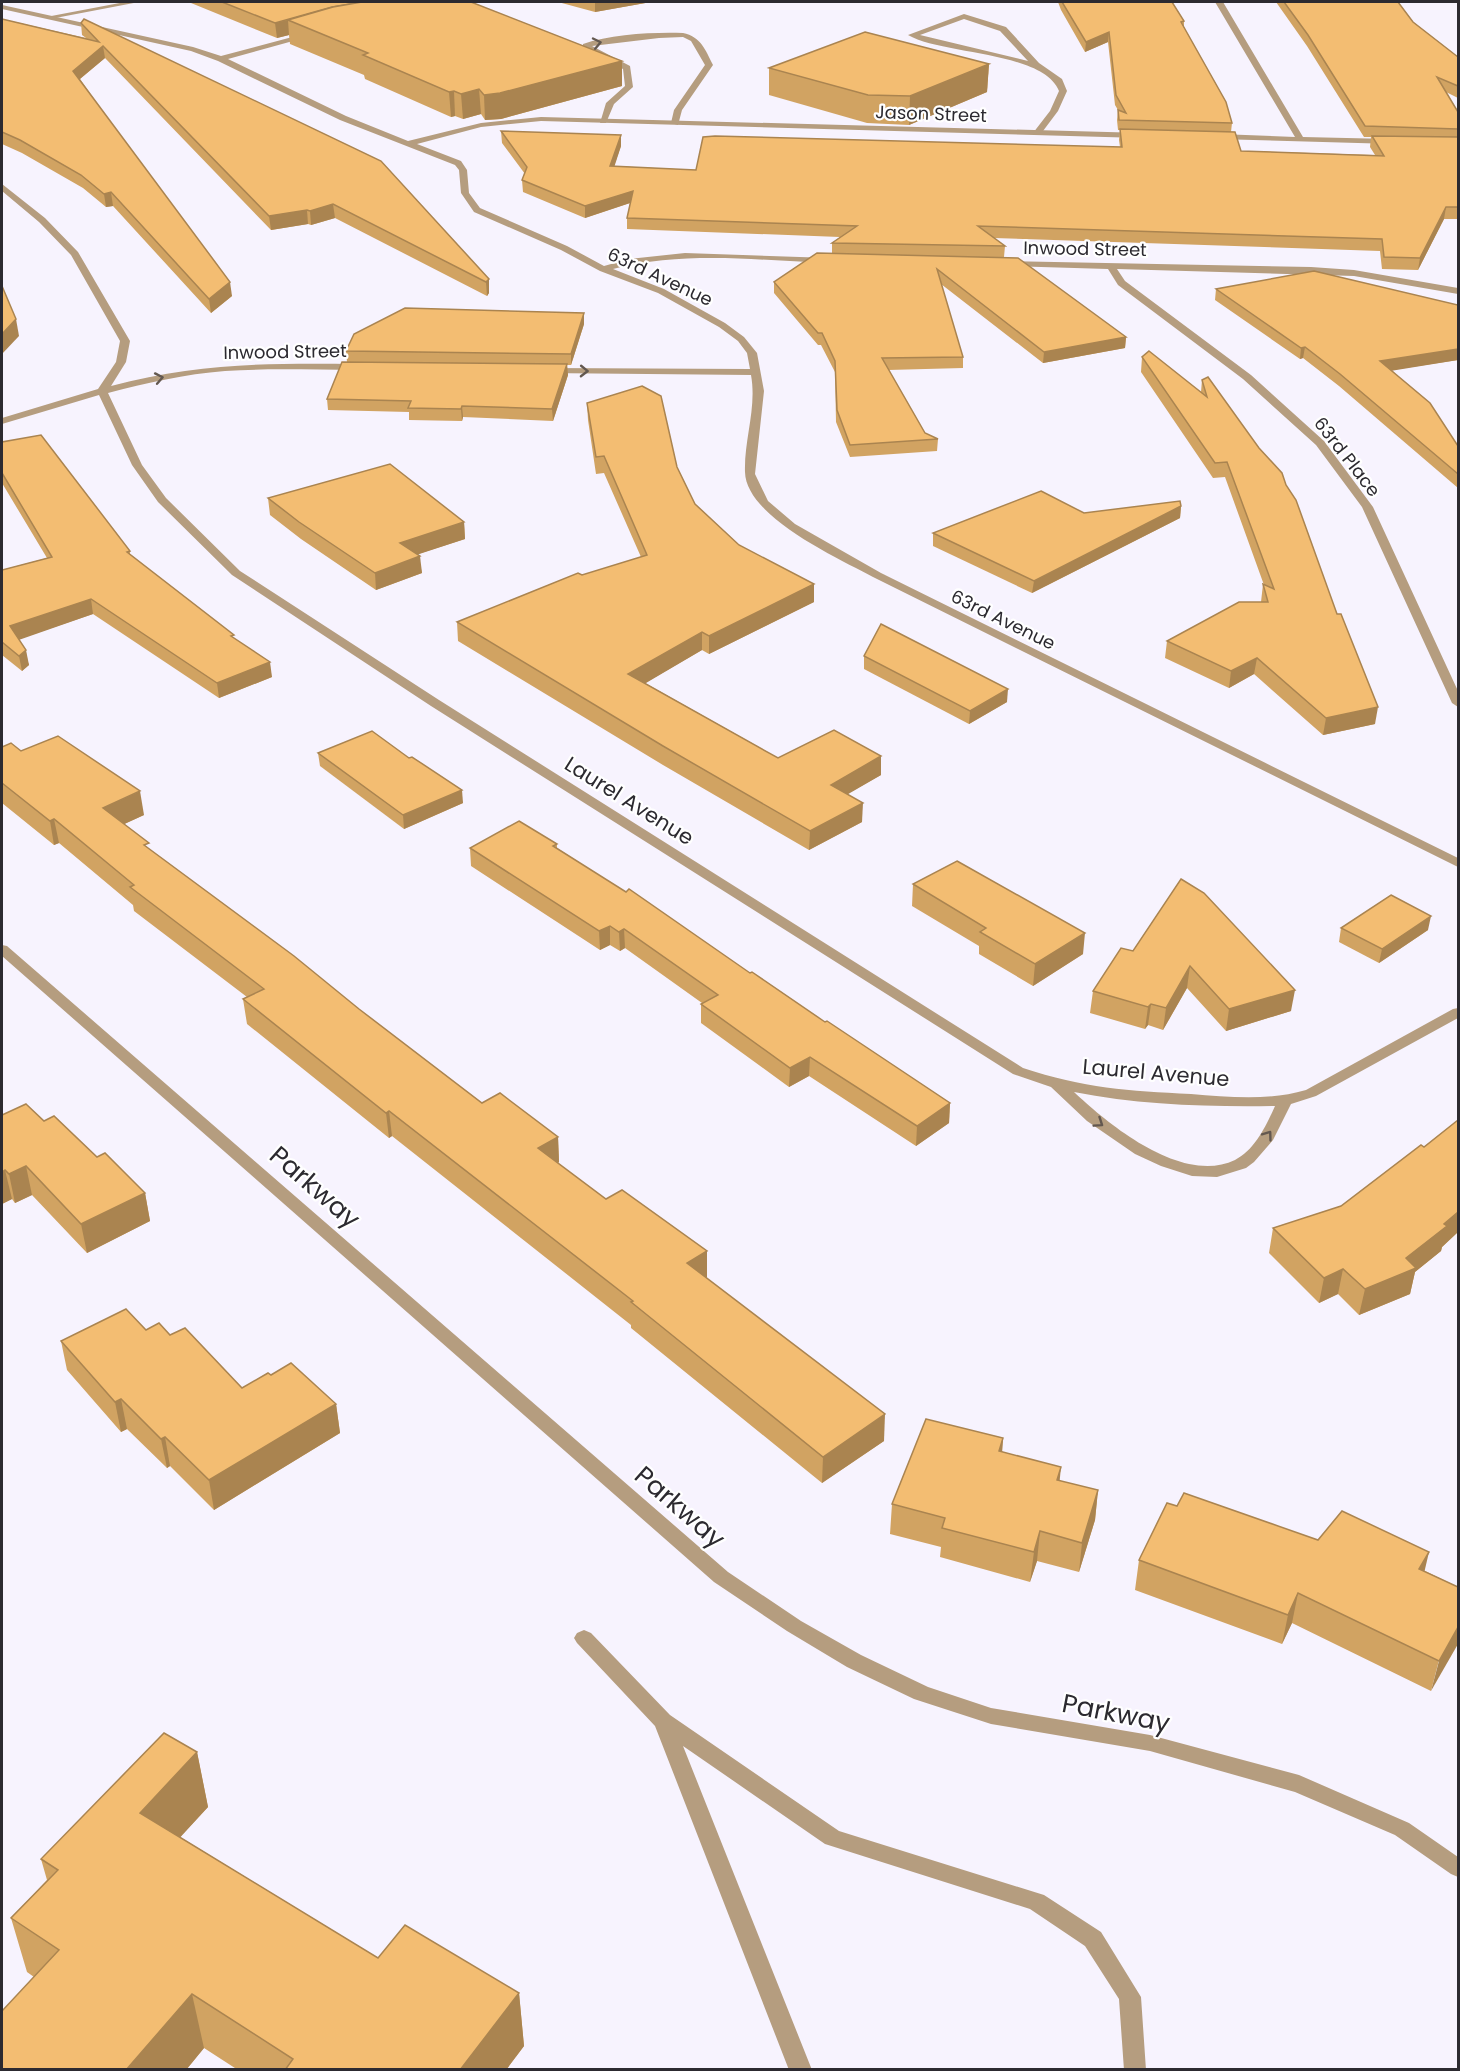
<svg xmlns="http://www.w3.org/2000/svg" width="1460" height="2071" viewBox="0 0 1460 2071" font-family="Poppins,sans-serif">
  <rect width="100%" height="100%" fill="#f7f3fe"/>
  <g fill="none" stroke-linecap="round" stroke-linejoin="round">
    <g fill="#b59d7f" fill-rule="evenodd">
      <path d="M 125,2 L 139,2 L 50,19 L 46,17 Z"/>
      <path d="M 964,14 L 1006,27 L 1039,63 L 1062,79 L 1067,91 L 1058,111 L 1040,135 L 1033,133 L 1050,111 L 1059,91 C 1043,51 942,55 908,35 ZM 964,19 L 1000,31 L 1028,61 L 920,35 Z"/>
      <path d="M 683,33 C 701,37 705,49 713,65 L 682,110 L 678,125 L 671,123 L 674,110 L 705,65 L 691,41 L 683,37 L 659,38 L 592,46 L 630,66 L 633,87 L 614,104 L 606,123 L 600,123 L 606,103 L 625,86 L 623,69 L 583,48 L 583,44 C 611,34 654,32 683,33 Z"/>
      <path d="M 584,1630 L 591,1633 L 670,1715 L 839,1831 L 1044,1895 L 1101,1932 L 1141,1997 L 1146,2070 L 1124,2070 L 1119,1999 L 1085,1946 L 1030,1909 L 825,1844 L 683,1746 L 812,2070 L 789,2070 L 655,1726 L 577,1643 L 574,1638 L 577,1633 Z"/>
    </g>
    <g fill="#b59d7f" fill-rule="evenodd">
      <path d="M 1215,2 L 1223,2 L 1303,137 L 1390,139 L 1393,140 L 1393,144 L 1216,139 L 1215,137 L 1219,134 L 1295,137 Z"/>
      <path d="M 2,5 L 193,47 L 221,56 L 311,32 L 311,36 L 228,59 L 346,116 L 408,141 L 481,123 L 541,117 L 1144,133 L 1144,137 L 1141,138 L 541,121 L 481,127 L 417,144 L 461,161 L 467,170 L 469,193 L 480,208 L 567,246 L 604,266 L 629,259 L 685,253 L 830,258 L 830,262 L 827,263 C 756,260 683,251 613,269 L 664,289 L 725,323 L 744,337 L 757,353 L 764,391 L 755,474 L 768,501 L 795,524 L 881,573 L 1458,858 L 1458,867 L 873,577 C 838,558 746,517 745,472 C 744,439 757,408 751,375 L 543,373 L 543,369 L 547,368 L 750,369 L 747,353 L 738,341 L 719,327 L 658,293 L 600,271 L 561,250 L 474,212 L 461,193 L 459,170 L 455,165 L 340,120 L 218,61 L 191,51 L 2,9 Z"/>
      <path d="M 2,184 L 45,218 L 78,252 L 130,341 L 126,362 L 111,386 C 198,363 269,363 358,364 L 363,367 L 358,370 C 314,370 269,368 225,371 C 185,374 146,383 108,393 L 142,465 L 166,498 L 240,571 L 439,700 L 1023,1068 C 1083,1088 1129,1091 1191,1094 C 1229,1097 1269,1101 1306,1090 L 1453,1009 L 1458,1008 L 1458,1018 L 1316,1096 L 1291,1104 L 1273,1140 L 1254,1162 L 1246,1168 L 1217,1177 L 1192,1176 L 1161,1166 L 1135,1154 L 1087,1121 L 1051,1087 L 1013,1074 L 431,706 L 232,575 L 158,502 L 132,465 L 99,395 L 2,424 L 2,418 L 98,389 L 116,362 L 120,341 L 71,255 L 39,222 L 2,191 ZM 1074,1092 C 1139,1105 1209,1107 1275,1106 C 1266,1126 1255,1150 1235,1160 C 1183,1185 1110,1126 1074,1092 Z"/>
      <path d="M 1007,261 L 1311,267 L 1354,270 L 1458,288 L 1458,294 L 1354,276 L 1117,269 L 1125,281 L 1251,375 L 1324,441 L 1373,507 L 1458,691 L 1458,707 L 1452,703 L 1362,507 L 1316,445 L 1243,379 L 1118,285 L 1108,269 L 1004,266 L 1004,262 Z"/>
      <path d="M 2,945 L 7,946 L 728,1572 L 801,1621 L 861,1655 L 928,1687 L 991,1708 L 1150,1735 L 1299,1775 L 1409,1823 L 1458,1857 L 1458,1877 L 1451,1874 L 1395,1835 L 1295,1792 L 1150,1751 L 991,1724 L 914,1699 L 847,1667 L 787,1631 L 714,1582 L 2,956 Z"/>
    </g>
  </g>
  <g fill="#d1a362">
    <path d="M 190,2 L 471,2 L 622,61 L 622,86 L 501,119 L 485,120 L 481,114 L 463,119 L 455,116 L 451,117 L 365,79 L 364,75 L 290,44 L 289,35 L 277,38 L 191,3 Z"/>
    <path d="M 558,2 L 651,2 L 595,12 Z"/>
    <path d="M 1058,2 L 1172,2 L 1184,21 L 1184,27 L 1232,123 L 1231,132 L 1241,151 L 1375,155 L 1370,147 L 1371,137 L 1364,137 L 1307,46 L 1276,2 L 1398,2 L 1413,22 L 1458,57 L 1458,98 L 1446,92 L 1458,112 L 1458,219 L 1444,219 L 1418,270 L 1382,269 L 1380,251 L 994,238 L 1005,246 L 1004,257 L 1126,337 L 1125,348 L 1043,363 L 941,284 L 963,357 L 963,368 L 888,370 L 925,433 L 938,439 L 937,451 L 850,457 L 836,422 L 835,372 L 821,345 L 818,345 L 774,293 L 774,282 L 832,254 L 832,243 L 840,237 L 627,229 L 627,218 L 630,203 L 585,218 L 523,192 L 522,180 L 525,174 L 502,143 L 501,131 L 621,146 L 614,166 L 696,170 L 1120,147 L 1119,140 L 1120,130 L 1118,130 L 1117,120 L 1118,110 L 1115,105 L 1108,42 L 1085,52 L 1061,10 Z"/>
    <path d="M 2,19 L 86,38 L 82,35 L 81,23 L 489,279 L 489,293 L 487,296 L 335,218 L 311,225 L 308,224 L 271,230 L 105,58 L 80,79 L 232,296 L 211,313 L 113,206 L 106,207 L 83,188 L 22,153 L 2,144 Z"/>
    <path d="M 989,64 L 987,92 L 909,125 L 867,123 L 769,95 L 769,68 Z"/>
    <path d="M 1216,289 L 1458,360 L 1392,370 L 1458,446 L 1458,488 L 1339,386 L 1303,358 L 1300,359 L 1215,300 Z"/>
    <path d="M 584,313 L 584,324 L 571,365 L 567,365 L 568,375 L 553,421 L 463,417 L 462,421 L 409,420 L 409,412 L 328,410 L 327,399 L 347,362 L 346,351 Z"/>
    <path d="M 1142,357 L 1201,392 L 1202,380 L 1286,485 L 1375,724 L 1323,735 L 1254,674 L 1229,688 L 1165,658 L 1167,641 L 1261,602 L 1263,584 L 1264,585 L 1225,477 L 1213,478 L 1141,372 Z"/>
    <path d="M 587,403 L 677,467 L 695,504 L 739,545 L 814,602 L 709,654 L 702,650 L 645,683 L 778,758 L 881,756 L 881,775 L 847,794 L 862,822 L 809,850 L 663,765 L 458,641 L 457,622 L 582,575 L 641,557 L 604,473 L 596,474 L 588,420 Z"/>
    <path d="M 2,442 L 130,551 L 130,554 L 234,638 L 272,677 L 219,698 L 93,614 L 19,639 L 29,665 L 22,671 L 2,655 L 2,570 L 47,558 L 2,483 Z"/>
    <path d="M 268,498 L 464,522 L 465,539 L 418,554 L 422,573 L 376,590 L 301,539 L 270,515 Z"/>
    <path d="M 1181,506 L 1180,518 L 1032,593 L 933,546 L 933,533 L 1084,513 Z"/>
    <path d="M 864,656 L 1007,702 L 969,724 L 864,669 Z"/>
    <path d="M 2,747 L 21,751 L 144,815 L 124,824 L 150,850 L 482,1103 L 558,1137 L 559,1162 L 558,1163 L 606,1199 L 707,1251 L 706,1277 L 884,1441 L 822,1483 L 631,1328 L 631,1325 L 392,1136 L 389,1138 L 247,1024 L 243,999 L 247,997 L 134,911 L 133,905 L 59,843 L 54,845 L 2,803 Z"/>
    <path d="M 318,753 L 409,758 L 463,803 L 404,829 L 320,766 Z"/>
    <path d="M 557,844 L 557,848 L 950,1103 L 949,1123 L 916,1146 L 809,1076 L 789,1087 L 701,1023 L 701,1004 L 702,1003 L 625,948 L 620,951 L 610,945 L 600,950 L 471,866 L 470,848 Z"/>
    <path d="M 1181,879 L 1291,1011 L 1226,1031 L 1187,988 L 1163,1030 L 1148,1025 L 1145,1029 L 1090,1013 L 1093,991 L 1133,951 Z"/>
    <path d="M 913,884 L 1083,954 L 1033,986 L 979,954 L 979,946 L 912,906 Z"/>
    <path d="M 1341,928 L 1428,930 L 1379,963 L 1339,942 Z"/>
    <path d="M 2,1115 L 44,1121 L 97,1157 L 145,1193 L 150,1221 L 87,1253 L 32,1195 L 15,1203 L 12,1199 L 2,1204 Z"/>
    <path d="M 1458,1120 L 1458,1232 L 1442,1247 L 1441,1251 L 1415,1272 L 1410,1294 L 1359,1315 L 1338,1294 L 1319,1303 L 1269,1253 L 1273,1228 L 1341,1206 L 1424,1147 Z"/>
    <path d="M 146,1330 L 242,1388 L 271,1375 L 336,1404 L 340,1433 L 214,1510 L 170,1466 L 167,1468 L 127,1429 L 121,1432 L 67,1370 L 61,1341 Z"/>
    <path d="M 1003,1438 L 1002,1452 L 1060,1481 L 1098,1490 L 1095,1520 L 1079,1572 L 1037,1561 L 1030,1582 L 940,1557 L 941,1547 L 890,1534 L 892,1504 Z"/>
    <path d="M 1177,1506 L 1318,1540 L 1425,1571 L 1458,1587 L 1431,1691 L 1292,1623 L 1282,1644 L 1135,1590 L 1139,1560 Z"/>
    <path d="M 197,1752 L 208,1807 L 180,1837 L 378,1958 L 519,1993 L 524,2046 L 506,2070 L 238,2070 L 204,2048 L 186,2070 L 2,2070 L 34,1977 L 27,1972 L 11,1918 L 47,1880 L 41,1859 Z"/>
  </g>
  <g fill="#aa8450">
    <path d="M 365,2 L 288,20 L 289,35 L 277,38 L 275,23 Z"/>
    <path d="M 595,2 L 651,2 L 595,12 Z"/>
    <path d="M 1109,32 L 1108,42 L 1085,52 L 1086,42 Z"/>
    <path d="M 103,46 L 105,58 L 75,83 L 73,71 Z"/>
    <path d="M 622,61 L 622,86 L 501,119 L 485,120 L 484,95 Z"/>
    <path d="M 989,64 L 987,92 L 909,125 L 910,96 Z"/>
    <path d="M 479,89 L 481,114 L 463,119 L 461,94 Z"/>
    <path d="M 454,91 L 455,116 L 451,117 L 449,92 Z"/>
    <path d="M 621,135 L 621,146 L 611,177 L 610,166 Z"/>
    <path d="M 633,191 L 633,202 L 585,218 L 585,206 Z"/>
    <path d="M 111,192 L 113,206 L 106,207 L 104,194 Z"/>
    <path d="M 333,204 L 335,218 L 311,225 L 310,211 Z"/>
    <path d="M 1446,207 L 1444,219 L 1418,270 L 1420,258 Z"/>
    <path d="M 307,210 L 308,224 L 271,230 L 269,216 Z"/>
    <path d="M 489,279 L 489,293 L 487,296 L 486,282 Z"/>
    <path d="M 230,282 L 232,296 L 211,313 L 209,299 Z"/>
    <path d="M 584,313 L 584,324 L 571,365 L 571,354 Z"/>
    <path d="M 16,319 L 19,336 L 2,354 L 2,334 Z"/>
    <path d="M 1126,337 L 1125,348 L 1043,363 L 1044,352 Z"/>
    <path d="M 1305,347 L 1303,358 L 1300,359 L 1301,348 Z"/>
    <path d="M 1458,349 L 1458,360 L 1378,373 L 1380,361 Z"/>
    <path d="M 567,364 L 568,375 L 553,421 L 552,409 Z"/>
    <path d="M 462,406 L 463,417 L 462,421 L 461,409 Z"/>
    <path d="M 1181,506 L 1180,518 L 1032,593 L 1034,581 Z"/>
    <path d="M 464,522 L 465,539 L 401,560 L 400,543 Z"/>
    <path d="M 420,556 L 422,573 L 376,590 L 375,573 Z"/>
    <path d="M 814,584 L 814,602 L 709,654 L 709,636 Z"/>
    <path d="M 91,599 L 93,614 L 13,642 L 10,626 Z"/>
    <path d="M 702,632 L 702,650 L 629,693 L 628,674 Z"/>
    <path d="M 26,650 L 29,665 L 22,671 L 19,656 Z"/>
    <path d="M 1257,658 L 1254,674 L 1229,688 L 1231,671 Z"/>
    <path d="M 270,662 L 272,677 L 219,698 L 217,683 Z"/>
    <path d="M 1008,689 L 1007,702 L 969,724 L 970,711 Z"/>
    <path d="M 1378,707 L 1375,724 L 1323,735 L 1326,718 Z"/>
    <path d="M 881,756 L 881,775 L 831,804 L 831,785 Z"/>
    <path d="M 462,790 L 463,803 L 404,829 L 403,815 Z"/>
    <path d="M 140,791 L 144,815 L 107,832 L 103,808 Z"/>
    <path d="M 863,803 L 862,822 L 809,850 L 810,831 Z"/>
    <path d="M 54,819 L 59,843 L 54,845 L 50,821 Z"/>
    <path d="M 1431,916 L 1428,930 L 1379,963 L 1382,949 Z"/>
    <path d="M 610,926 L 610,945 L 600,950 L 599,931 Z"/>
    <path d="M 624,929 L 625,948 L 620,951 L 619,932 Z"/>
    <path d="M 1085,933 L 1083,954 L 1033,986 L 1035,964 Z"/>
    <path d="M 1190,966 L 1187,988 L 1163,1030 L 1166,1008 Z"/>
    <path d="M 1295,990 L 1291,1011 L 1226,1031 L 1229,1009 Z"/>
    <path d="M 1151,1004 L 1148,1025 L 1145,1029 L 1148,1007 Z"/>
    <path d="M 810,1057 L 809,1076 L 789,1087 L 790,1068 Z"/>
    <path d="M 950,1103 L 949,1123 L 916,1146 L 917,1126 Z"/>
    <path d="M 389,1111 L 392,1136 L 389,1138 L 386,1113 Z"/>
    <path d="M 558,1137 L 559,1162 L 539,1174 L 538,1148 Z"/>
    <path d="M 26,1166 L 32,1195 L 15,1203 L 9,1174 Z"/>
    <path d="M 5,1170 L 12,1199 L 2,1204 L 2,1172 Z"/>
    <path d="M 145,1193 L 150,1221 L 87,1253 L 81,1224 Z"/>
    <path d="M 1458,1212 L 1458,1232 L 1442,1247 L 1441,1251 L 1415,1272 L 1410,1294 L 1359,1315 L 1365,1289 Z"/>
    <path d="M 707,1251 L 707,1277 L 688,1289 L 687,1263 Z"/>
    <path d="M 1343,1269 L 1338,1294 L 1319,1303 L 1324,1278 Z"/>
    <path d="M 121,1399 L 127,1429 L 121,1432 L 115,1402 Z"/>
    <path d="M 336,1404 L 340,1433 L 214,1510 L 209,1480 Z"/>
    <path d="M 885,1414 L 884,1441 L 822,1483 L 823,1457 Z"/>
    <path d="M 165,1437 L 170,1466 L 167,1468 L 161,1439 Z"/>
    <path d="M 1003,1438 L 1001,1468 L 999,1451 Z"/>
    <path d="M 1061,1467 L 1058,1497 L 1057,1480 Z"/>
    <path d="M 1098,1490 L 1095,1520 L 1079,1572 L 1082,1543 Z"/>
    <path d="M 1040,1531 L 1037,1561 L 1030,1582 L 1034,1552 Z"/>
    <path d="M 1429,1552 L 1422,1582 L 1419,1569 Z"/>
    <path d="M 1298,1593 L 1292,1623 L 1282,1644 L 1288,1615 Z"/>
    <path d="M 1458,1627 L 1458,1644 L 1431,1691 L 1439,1661 Z"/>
    <path d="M 197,1752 L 208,1807 L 153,1867 L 140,1813 Z"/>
    <path d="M 519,1993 L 524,2046 L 506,2070 L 460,2070 Z"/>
    <path d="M 192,1994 L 204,2048 L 186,2070 L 126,2070 Z"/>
  </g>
  <g fill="#f3bd72" stroke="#aa8450" stroke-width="1.5">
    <path d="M 222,2 L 362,2 L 332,7 L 275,23 Z"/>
    <path d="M 362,2 L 471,2 L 622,61 L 500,93 L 484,95 L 479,89 L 461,94 L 454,91 L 449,92 L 363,55 L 368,53 L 288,20 L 333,7 Z"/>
    <path d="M 1062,2 L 1172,2 L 1184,21 L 1181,22 L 1226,102 L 1232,123 L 1119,120 L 1118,110 L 1126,113 L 1116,95 L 1109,32 L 1086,42 Z"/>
    <path d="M 1284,2 L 1398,2 L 1413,22 L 1458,57 L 1458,86 L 1437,77 L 1458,112 L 1458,129 L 1365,126 L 1308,35 Z"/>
    <path d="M 2,19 L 99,42 L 81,23 L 84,19 L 381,161 L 489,279 L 486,282 L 333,204 L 310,211 L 307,210 L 269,216 L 103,46 L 73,71 L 230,282 L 209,299 L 111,192 L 104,194 L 81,175 L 20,140 L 2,132 Z"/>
    <path d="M 865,32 L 989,64 L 910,96 L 868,95 L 769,68 Z"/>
    <path d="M 1120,129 L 1235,132 L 1241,151 L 1384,156 L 1372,136 L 1458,137 L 1458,207 L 1446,207 L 1420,258 L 1384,257 L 1382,239 L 978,226 L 1005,246 L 832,243 L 857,226 L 627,218 L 633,191 L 585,206 L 522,180 L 527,167 L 501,131 L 621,135 L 610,166 L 696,170 L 703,137 L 715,136 L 1122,147 Z"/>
    <path d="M 817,253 L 1018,258 L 1126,337 L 1044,352 L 937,269 L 963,357 L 882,358 L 925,433 L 938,439 L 850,445 L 837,410 L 835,361 L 822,333 L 818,333 L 774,282 Z"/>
    <path d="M 1314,271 L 1458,305 L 1458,349 L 1380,361 L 1430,403 L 1458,446 L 1458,474 L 1340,374 L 1305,347 L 1301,348 L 1216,289 Z"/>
    <path d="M 2,286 L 16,319 L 2,334 Z"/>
    <path d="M 405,308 L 584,313 L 571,354 L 346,351 L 354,334 Z"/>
    <path d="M 1149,351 L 1207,397 L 1202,380 L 1208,377 L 1259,448 L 1282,473 L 1286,485 L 1296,500 L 1337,614 L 1341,614 L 1378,707 L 1326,718 L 1257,658 L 1231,671 L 1167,641 L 1239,602 L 1268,602 L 1263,584 L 1274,589 L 1227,462 L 1215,463 L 1142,357 Z"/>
    <path d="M 342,362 L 567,364 L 552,409 L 462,406 L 461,409 L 408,408 L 411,401 L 327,399 Z"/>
    <path d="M 642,386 L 661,396 L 677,467 L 695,504 L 739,545 L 814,584 L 709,636 L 702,632 L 628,674 L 778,758 L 834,730 L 881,756 L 831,785 L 863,803 L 810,831 L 663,746 L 457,622 L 578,573 L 582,575 L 647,555 L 604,456 L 596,457 L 587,403 Z"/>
    <path d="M 41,435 L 130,551 L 127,552 L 234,635 L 231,636 L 270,662 L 217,683 L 91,599 L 10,626 L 26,650 L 19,656 L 2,642 L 2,570 L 52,557 L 2,473 L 2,442 Z"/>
    <path d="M 390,464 L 464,522 L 400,543 L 420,556 L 375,573 L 299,522 L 268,498 Z"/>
    <path d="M 1041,491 L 1084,513 L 1180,501 L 1181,506 L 1034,581 L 933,533 Z"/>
    <path d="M 881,624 L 1008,689 L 970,711 L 864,656 Z"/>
    <path d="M 372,731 L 409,758 L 412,757 L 462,790 L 403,815 L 318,753 Z"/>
    <path d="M 58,736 L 140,791 L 103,808 L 149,843 L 144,845 L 294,956 L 359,1009 L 482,1103 L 500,1093 L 558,1137 L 538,1148 L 606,1199 L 622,1190 L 707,1251 L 687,1263 L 885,1414 L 823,1457 L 631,1302 L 633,1301 L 389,1111 L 386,1113 L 243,999 L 264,989 L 130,887 L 134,885 L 54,819 L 50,821 L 2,783 L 2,747 L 11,743 L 21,751 Z"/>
    <path d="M 519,821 L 557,844 L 553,846 L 626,892 L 629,889 L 750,973 L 752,972 L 825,1022 L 827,1021 L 950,1103 L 917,1126 L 810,1057 L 790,1068 L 701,1004 L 718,995 L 624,929 L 619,932 L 610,926 L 599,931 L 470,848 Z"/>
    <path d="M 957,861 L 1085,933 L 1035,964 L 980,932 L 986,928 L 913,884 Z"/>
    <path d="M 1181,879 L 1204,893 L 1295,990 L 1229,1009 L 1190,966 L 1166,1008 L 1151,1004 L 1148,1007 L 1093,991 L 1121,948 L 1133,951 Z"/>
    <path d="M 1391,895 L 1431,916 L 1382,949 L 1341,928 Z"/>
    <path d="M 26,1104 L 44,1121 L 54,1116 L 97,1157 L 105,1153 L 145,1193 L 81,1224 L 26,1166 L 9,1174 L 5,1170 L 2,1172 L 2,1115 Z"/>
    <path d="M 1458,1120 L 1458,1212 L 1444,1224 L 1447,1226 L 1406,1258 L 1416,1268 L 1365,1289 L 1343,1269 L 1324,1278 L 1273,1228 L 1341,1206 L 1421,1145 L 1424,1147 Z"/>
    <path d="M 126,1309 L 146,1330 L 159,1323 L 170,1335 L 185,1328 L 242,1388 L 268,1373 L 271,1375 L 291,1363 L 336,1404 L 209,1480 L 165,1437 L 161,1439 L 121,1399 L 115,1402 L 61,1341 Z"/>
    <path d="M 926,1419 L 1003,1438 L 999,1451 L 1061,1467 L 1057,1480 L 1098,1490 L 1082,1543 L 1040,1531 L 1034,1552 L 942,1528 L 945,1518 L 892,1504 Z"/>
    <path d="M 1184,1493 L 1318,1540 L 1342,1511 L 1429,1552 L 1419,1569 L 1458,1587 L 1458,1627 L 1439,1661 L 1298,1593 L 1288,1615 L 1139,1560 L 1167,1503 L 1177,1506 Z"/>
    <path d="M 164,1733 L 197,1752 L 140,1813 L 378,1958 L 405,1925 L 519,1993 L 460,2070 L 285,2070 L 293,2059 L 192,1994 L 126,2070 L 2,2070 L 2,2011 L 59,1950 L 11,1918 L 58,1870 L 41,1859 Z"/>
  </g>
  <defs><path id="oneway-chevron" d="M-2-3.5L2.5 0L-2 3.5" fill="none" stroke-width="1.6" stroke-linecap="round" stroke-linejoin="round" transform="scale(1.5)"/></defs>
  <g stroke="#635850">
    <use href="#oneway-chevron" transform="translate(597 43) rotate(-12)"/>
    <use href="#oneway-chevron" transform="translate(584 371) rotate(1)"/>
    <use href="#oneway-chevron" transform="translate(159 378) rotate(-11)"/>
    <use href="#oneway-chevron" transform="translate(1099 1123) rotate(34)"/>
    <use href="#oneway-chevron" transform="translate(1268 1135) rotate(-54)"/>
  </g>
  <g text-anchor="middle" stroke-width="4.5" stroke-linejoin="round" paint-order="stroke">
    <g font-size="18" fill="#2c2a30" stroke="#fff">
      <text transform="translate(931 114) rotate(2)" y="6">Jason Street</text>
      <text transform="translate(1085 249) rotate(1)" y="6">Inwood Street</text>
      <text transform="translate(660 277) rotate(25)" y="6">63rd Avenue</text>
      <text transform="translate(285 352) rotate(-1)" y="6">Inwood Street</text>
      <text transform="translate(1347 457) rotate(52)" y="6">63rd Place</text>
      <text transform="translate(1003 620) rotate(26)" y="6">63rd Avenue</text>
    </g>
    <g font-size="21" fill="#2c2a30" stroke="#fff">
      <text transform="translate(629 801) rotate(32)" y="7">Laurel Avenue</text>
      <text transform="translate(1156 1073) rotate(5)" y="7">Laurel Avenue</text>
    </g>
    <g font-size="26" fill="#2c2a30" stroke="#fff">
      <text transform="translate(315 1187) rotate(41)" y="9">Parkway</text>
      <text transform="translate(680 1507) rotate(41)" y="9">Parkway</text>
      <text transform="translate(1116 1713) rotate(11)" y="9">Parkway</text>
    </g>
  </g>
  <rect width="1460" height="2071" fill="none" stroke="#2c2a30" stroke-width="6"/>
</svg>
